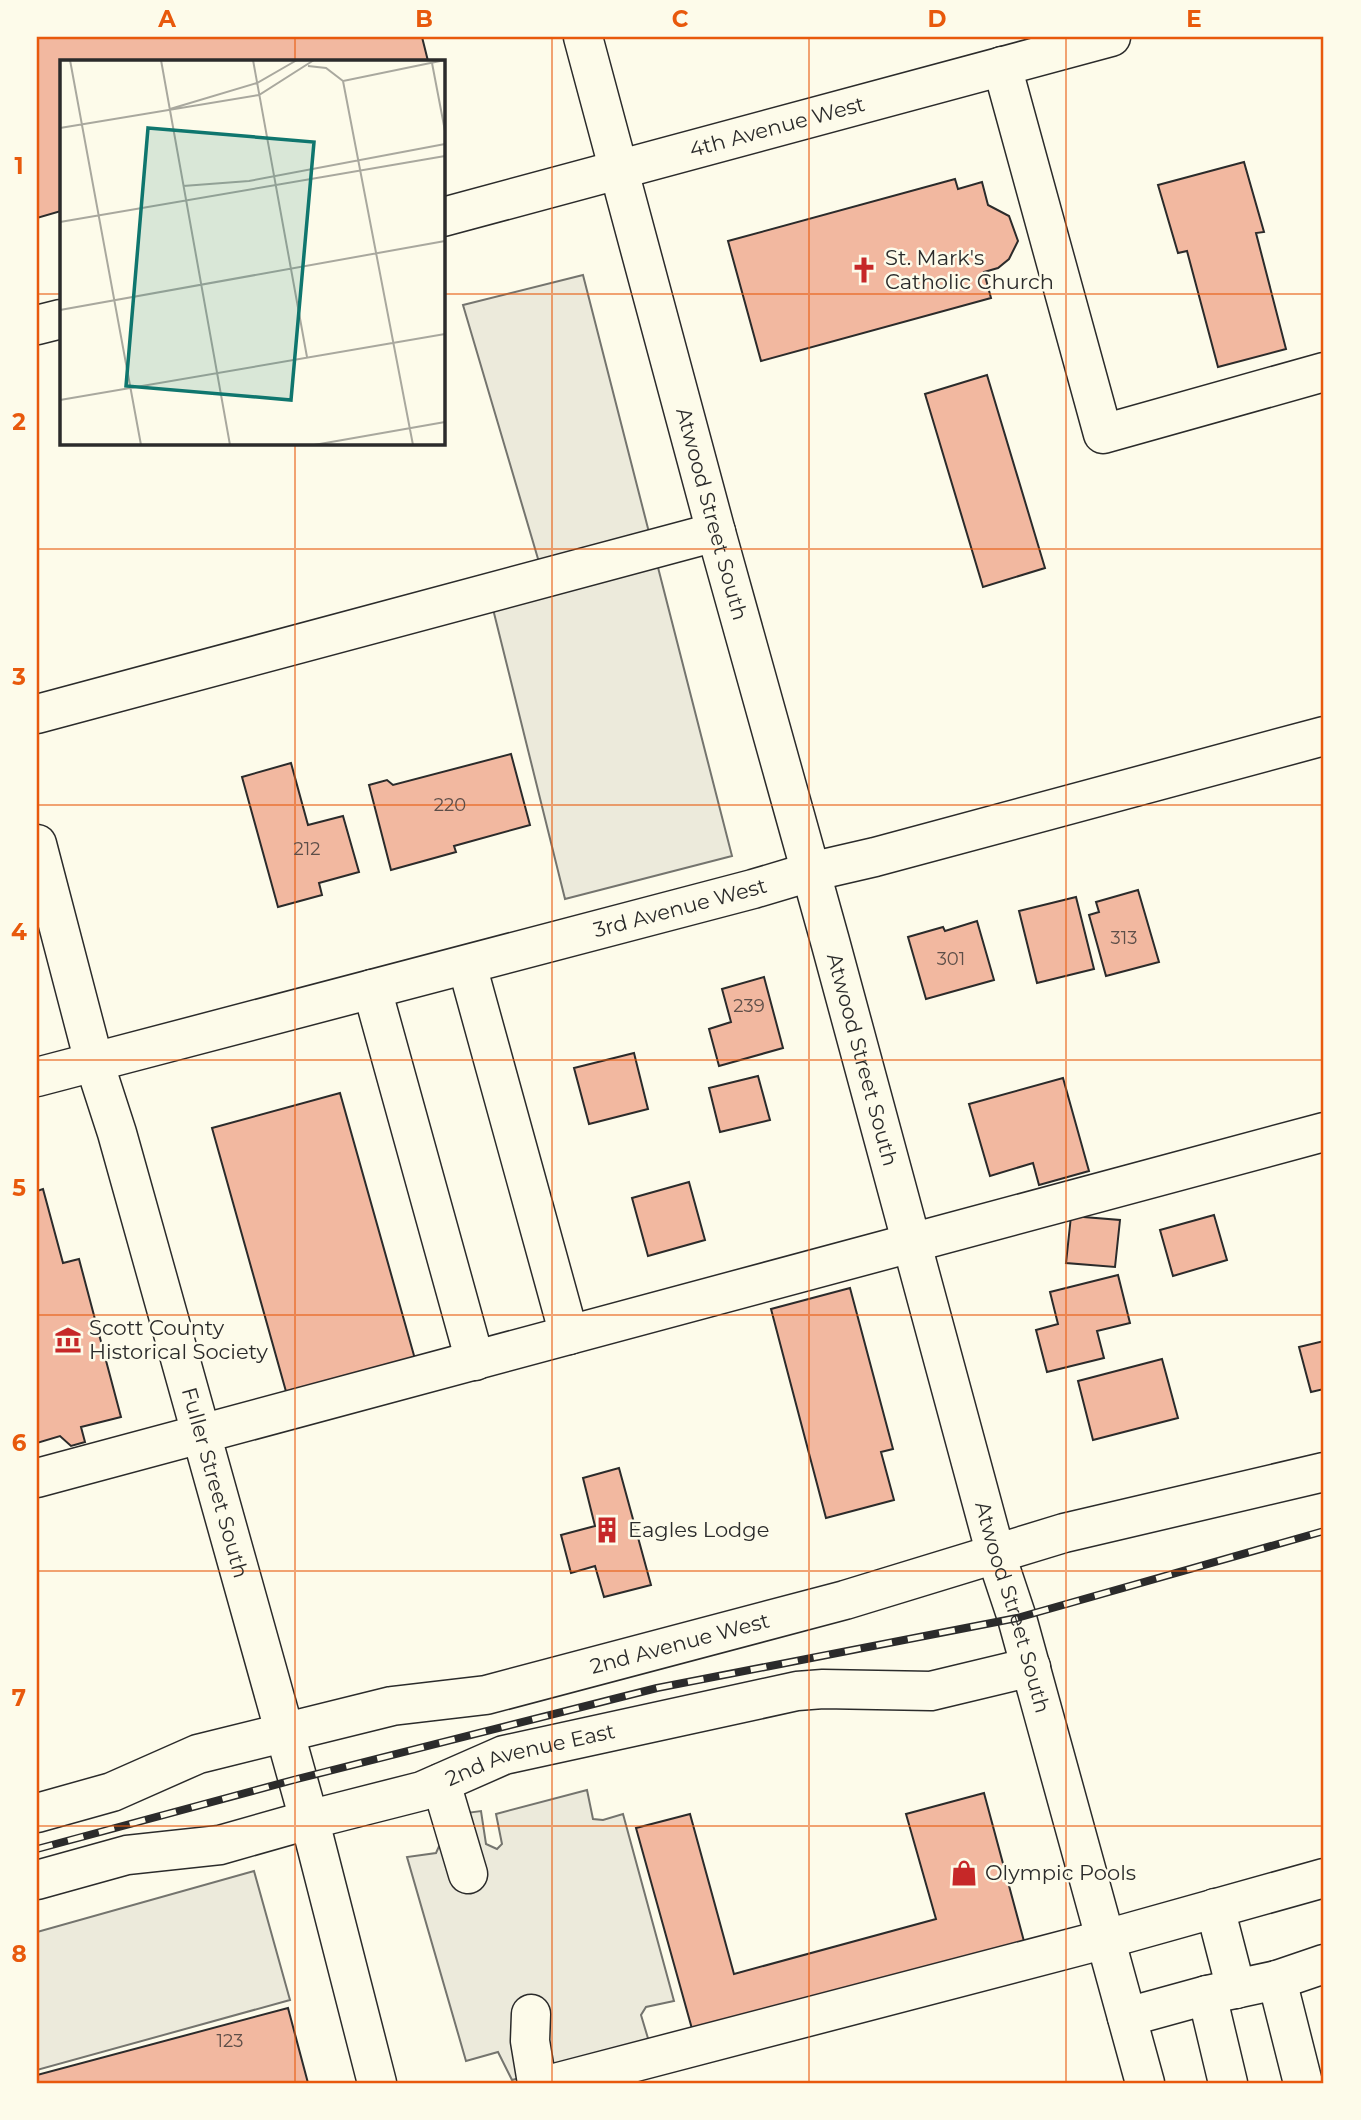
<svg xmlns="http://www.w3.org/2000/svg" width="1361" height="2120" viewBox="0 0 1361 2120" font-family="Montserrat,sans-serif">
  <rect width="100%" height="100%" fill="#fdfbea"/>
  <g fill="#eceadb" stroke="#74746e" stroke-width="2">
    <path d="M 583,275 L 732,856 L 565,899 L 493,609 L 549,596 L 463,305 Z"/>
    <path d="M 587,1790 L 593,1819 L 603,1820 L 623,1814 L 674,2001 L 646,2007 L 641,2015 L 650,2045 L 512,2080 L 498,2052 L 466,2061 L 407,1857 L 436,1853 L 441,1842 L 436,1817 L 481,1811 L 486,1844 L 497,1849 L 502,1844 L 496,1814 Z"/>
    <path d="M 254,1871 L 290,2000 L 37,2070 L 37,1932 Z"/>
  </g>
  <g fill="#f2b8a0" stroke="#2b2b2b" stroke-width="2">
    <path d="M 37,37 L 422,37 L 428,61 L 61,61 L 61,211 L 37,218 Z"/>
    <path d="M 1244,162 L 1264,232 L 1256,233 L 1286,349 L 1218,367 L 1187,251 L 1178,253 L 1158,185 Z"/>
    <path d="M 955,179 L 958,189 L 982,182 L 988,205 L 1009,216 L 1018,241 L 1009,259 L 998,268 L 984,272 L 991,298 L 761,361 L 728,241 Z"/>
    <path d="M 987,375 L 1045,568 L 983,587 L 925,394 Z"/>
    <path d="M 511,754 L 530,825 L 454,846 L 456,852 L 391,870 L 369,785 L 387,780 L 393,785 Z"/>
    <path d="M 291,763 L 308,825 L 343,816 L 359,872 L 319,883 L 322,895 L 278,907 L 242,777 Z"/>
    <path d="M 1138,890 L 1159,962 L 1106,976 L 1089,915 L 1099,912 L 1096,902 Z"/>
    <path d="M 1076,897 L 1094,969 L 1037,983 L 1019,911 Z"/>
    <path d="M 977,921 L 994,980 L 926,999 L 908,937 L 943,927 L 945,931 Z"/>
    <path d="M 764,977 L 783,1048 L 719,1066 L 709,1029 L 731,1022 L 722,989 Z"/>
    <path d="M 634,1053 L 648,1109 L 589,1124 L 574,1068 Z"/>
    <path d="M 758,1076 L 770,1120 L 720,1132 L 709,1088 Z"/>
    <path d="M 1063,1078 L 1089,1171 L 1039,1185 L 1033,1163 L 990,1176 L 969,1104 Z"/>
    <path d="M 340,1093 L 415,1359 L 287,1395 L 212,1128 Z"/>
    <path d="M 689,1182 L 705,1240 L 648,1256 L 632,1198 Z"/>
    <path d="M 43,1189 L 63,1263 L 79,1259 L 121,1417 L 81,1427 L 85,1442 L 71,1446 L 60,1436 L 37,1443 L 37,1191 Z"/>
    <path d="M 1214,1215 L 1227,1260 L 1173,1276 L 1160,1230 Z"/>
    <path d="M 1071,1216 L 1120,1220 L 1115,1267 L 1066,1263 Z"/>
    <path d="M 1118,1275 L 1130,1323 L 1097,1331 L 1104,1358 L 1047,1372 L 1036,1330 L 1058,1324 L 1050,1292 Z"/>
    <path d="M 850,1288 L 893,1449 L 881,1452 L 894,1500 L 826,1518 L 771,1309 Z"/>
    <path d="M 1324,1341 L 1324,1389 L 1311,1392 L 1299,1347 Z"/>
    <path d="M 1162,1359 L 1178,1418 L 1093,1440 L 1078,1381 Z"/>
    <path d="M 619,1468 L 651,1585 L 604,1597 L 595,1566 L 571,1573 L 561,1535 L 595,1526 L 583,1478 Z"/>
    <path d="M 984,1793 L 1025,1945 L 694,2036 L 636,1828 L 690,1814 L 734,1974 L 936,1919 L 906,1814 Z"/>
    <path d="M 288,2008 L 308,2083 L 37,2083 L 37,2075 Z"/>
  </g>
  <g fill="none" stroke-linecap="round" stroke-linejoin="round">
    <g stroke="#2b2b2b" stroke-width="41">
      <g id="minor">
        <path id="s1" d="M 583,37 L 716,532 L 830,941 L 996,1555 L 1017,1618 L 1145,2083"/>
        <path d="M 1002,66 L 1103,434 L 1324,372"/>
        <path id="s2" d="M 443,217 L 1111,37"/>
        <path d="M 37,325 L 61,319"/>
        <path d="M 37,714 L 716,532"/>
        <path id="s3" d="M 37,844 L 94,1062 L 117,1133 L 315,1841 L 377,2083"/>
        <path d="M 467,965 L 569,1335"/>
        <path d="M 372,989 L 475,1361"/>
        <path id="s4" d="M 37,1077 L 753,889 L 810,872 L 875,857 L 1324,736"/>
        <path d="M 37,1478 L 1324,1132"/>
        <path d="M 441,1783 L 468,1874"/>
        <path id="s5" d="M 37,1813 L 112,1792 L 198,1754 L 392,1706 L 486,1695 L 845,1600 L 1064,1533 L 1324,1472"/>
        <path id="s6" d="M 37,1880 L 127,1855 L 220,1845 L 308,1820 L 422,1791 L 504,1755 L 797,1691 L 823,1689 L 931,1691 L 1031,1667"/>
        <path d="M 1215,1908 L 1236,1989"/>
        <path d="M 1277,1980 L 1303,2083"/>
        <path d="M 531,2014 L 530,2041 L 537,2083"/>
        <path d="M 1127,2017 L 1207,1995"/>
        <path d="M 555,2083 L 1106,1939 L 1324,1878"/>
        <path d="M 1228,2083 L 1207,1995 L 1277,1980 L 1324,1964"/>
      </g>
    </g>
    <use href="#minor" stroke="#fdfbea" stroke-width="38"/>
    <g stroke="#2b2b2b" stroke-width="8">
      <path id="rail" d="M 37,1849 L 297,1779 L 657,1688 L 1017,1618 L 1324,1531"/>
    </g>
    <use href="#rail" stroke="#fdfbea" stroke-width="5" stroke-dasharray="16" stroke-linecap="butt"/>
  </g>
  <path fill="none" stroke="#e8590c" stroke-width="2" stroke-opacity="0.55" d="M 295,37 L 295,61M 552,37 L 552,2083M 809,37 L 809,2083M 1066,37 L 1066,2083M 37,294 L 61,294M 443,294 L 1324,294M 295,443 L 295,2083M 37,549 L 1324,549M 37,805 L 1324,805M 37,1060 L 1324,1060M 37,1315 L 1324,1315M 37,1571 L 1324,1571M 37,1826 L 1324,1826"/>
  <defs>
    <g id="church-bare" transform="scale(2.1)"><path d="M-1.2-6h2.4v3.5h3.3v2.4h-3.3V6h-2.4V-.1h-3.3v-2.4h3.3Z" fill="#c62828" stroke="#fdfbea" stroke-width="2.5" paint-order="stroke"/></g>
    <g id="museum-bare" transform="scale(2.1)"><path d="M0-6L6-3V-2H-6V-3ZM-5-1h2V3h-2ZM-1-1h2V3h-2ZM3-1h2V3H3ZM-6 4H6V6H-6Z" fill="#c62828" stroke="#fdfbea" stroke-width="2.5" paint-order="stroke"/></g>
    <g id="building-bare" transform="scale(2.1)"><path d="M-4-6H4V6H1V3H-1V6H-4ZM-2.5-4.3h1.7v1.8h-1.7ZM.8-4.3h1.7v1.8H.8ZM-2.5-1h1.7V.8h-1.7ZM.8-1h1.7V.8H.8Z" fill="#c62828" stroke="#fdfbea" stroke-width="2.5" paint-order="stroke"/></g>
    <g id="shop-bare" transform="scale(2.1)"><path d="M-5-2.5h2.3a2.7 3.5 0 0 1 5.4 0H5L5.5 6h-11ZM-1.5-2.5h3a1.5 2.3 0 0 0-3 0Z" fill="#c62828" stroke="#fdfbea" stroke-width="2.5" paint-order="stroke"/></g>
  </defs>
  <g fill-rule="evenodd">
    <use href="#church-bare" x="864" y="270"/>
    <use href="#museum-bare" x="68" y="1340"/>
    <use href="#building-bare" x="607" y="1530"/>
    <use href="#shop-bare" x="964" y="1873"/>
  </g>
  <g text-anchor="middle" stroke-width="5" stroke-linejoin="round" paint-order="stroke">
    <g font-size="18" fill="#5d4e48">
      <text x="450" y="811">220</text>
      <text x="307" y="855">212</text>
      <text x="1124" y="944">313</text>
      <text x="951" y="965">301</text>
      <text x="749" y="1012">239</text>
      <text x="230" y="2047">123</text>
    </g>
    <g font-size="21" fill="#2b2b2b" stroke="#fdfbea">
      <text dy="7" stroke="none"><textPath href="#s2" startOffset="346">4th Avenue West</textPath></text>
      <text dy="7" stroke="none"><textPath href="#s1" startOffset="494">Atwood Street South</textPath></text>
      <text dy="7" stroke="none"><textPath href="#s4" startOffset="665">3rd Avenue West</textPath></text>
      <text dy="7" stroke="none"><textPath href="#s1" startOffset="1060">Atwood Street South</textPath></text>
      <text dy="7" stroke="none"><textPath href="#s3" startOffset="663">Fuller Street South</textPath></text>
      <text dy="7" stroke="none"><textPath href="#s1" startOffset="1628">Atwood Street South</textPath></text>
      <text dy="7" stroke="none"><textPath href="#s5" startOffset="667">2nd Avenue West</textPath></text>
      <text dy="7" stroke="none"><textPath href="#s6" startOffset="511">2nd Avenue East</textPath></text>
    </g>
    <g font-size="21" fill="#2b2b2b" stroke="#fdfbea" text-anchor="start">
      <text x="885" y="265">St. Mark's<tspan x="885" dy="24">Catholic Church</tspan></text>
      <text x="89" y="1335">Scott County<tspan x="89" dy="24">Historical Society</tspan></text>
      <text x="628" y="1537">Eagles Lodge</text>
      <text x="985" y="1880">Olympic Pools</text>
    </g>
  </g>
  <g transform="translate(60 60)">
    <rect width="385" height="385" fill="#fdfbea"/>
    <path fill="none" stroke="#a9a89e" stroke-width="2" d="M 10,0 L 81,385M 101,0 L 170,385M 193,0 L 247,297M 372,3 L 385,71M 248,6 L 266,8 L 283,21M 110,49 L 197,23 L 237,0M 0,68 L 199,35 L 254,0M 123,126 L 189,121 L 385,84M 0,162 L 385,96M 0,250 L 385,181M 0,340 L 385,274M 254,385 L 385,362M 353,385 L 283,21 L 385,0"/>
    <path fill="#0f766e" fill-opacity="0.15" stroke="#0f766e" stroke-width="3.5" d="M 88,68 L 254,82 L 231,340 L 66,326 Z"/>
    <rect width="385" height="385" fill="none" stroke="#2b2b2b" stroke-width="3.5"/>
  </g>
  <rect width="1361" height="2120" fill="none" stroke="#fdfbea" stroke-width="77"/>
  <rect x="38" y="38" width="1284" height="2044" fill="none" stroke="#e8590c" stroke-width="2.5"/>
  <g font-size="23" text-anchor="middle" font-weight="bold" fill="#e8590c">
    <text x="167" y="27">A</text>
    <text x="424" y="27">B</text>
    <text x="680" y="27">C</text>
    <text x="937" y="27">D</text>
    <text x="1194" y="27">E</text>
    <text x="19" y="174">1</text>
    <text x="19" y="430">2</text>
    <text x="19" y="685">3</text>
    <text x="19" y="940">4</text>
    <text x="19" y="1196">5</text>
    <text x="19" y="1451">6</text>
    <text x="19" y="1706">7</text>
    <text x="19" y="1962">8</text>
  </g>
</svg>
